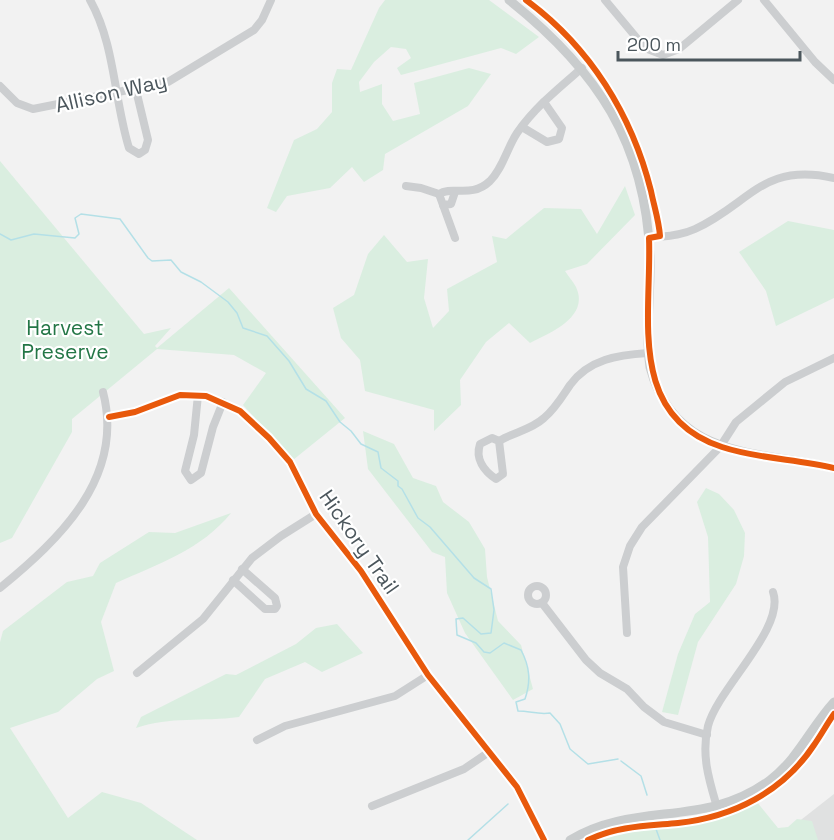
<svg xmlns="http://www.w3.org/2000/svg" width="834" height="840" viewBox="0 0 834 840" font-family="'Space Grotesk',sans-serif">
  <rect width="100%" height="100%" fill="#f2f2f2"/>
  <path fill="#e0e1e1" d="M 834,794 L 834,840 L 788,840 L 783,834 Z"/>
  <g fill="#daeee0">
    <path d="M 385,0 L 489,0 L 539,37 L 516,54 L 501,48 L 401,75 L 397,68 L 411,58 L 406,49 L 391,47 L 374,62 L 359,82 L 360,92 L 382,84 L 382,104 L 393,121 L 420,114 L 414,83 L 469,68 L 491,74 L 468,106 L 385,154 L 383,170 L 364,182 L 352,167 L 330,188 L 287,196 L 276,212 L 267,208 L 294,140 L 317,129 L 332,112 L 332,83 L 337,69 L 351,70 L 379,8 Z"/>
    <path d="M 0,161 L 144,334 L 171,328 L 155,346 L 157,348 L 229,288 L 345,418 L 293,460 L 243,405 L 266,373 L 234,355 L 157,349 L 72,419 L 72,432 L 12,538 L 0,543 Z"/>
    <path d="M 625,186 L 635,215 L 587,264 L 565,271 C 568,276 573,281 576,287 C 590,317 550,333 530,343 L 509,323 L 486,342 L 460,380 L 461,405 L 434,431 L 434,410 L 365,391 L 360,360 L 341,338 L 333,308 L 354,295 L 368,254 L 384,235 L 407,262 L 428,259 L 424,298 L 433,328 L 449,311 L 447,289 L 497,262 L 492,236 L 506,239 L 544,208 L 581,209 L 597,234 Z"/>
    <path d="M 788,221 L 834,230 L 834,298 L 776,326 L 766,291 L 739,252 Z"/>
    <path d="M 363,431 L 394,444 L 413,478 L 436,486 L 443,502 L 469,522 L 485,549 L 487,577 L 498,621 L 521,645 L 533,689 L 513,700 L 465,633 L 447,593 L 445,557 L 432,552 L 368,469 Z"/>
    <path d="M 706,488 L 719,494 L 734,510 L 745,533 L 744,556 L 736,584 L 698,642 L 678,715 L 662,712 L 678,654 L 695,614 L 710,602 L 708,537 L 697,502 Z"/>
    <path d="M 231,513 C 201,550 158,564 116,583 L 101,622 L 114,671 L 97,679 L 58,712 L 10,728 L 68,818 L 102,792 L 141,803 L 197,840 L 0,840 L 0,642 L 3,631 L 67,582 L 93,576 L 100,563 L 149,532 L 175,533 Z"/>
    <path d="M 337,624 L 363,653 L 322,672 L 305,662 L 265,679 L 239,717 C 202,722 171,716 136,728 L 141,717 L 226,674 L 236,675 L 296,644 L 316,628 Z"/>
    <path d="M 757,802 L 778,828 L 788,827 L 797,819 L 812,821 L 818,840 L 594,840 C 647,821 704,822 757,802 Z"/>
  </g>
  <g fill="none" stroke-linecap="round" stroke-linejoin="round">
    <g stroke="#b4e0e7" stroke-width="1.5">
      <path d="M 0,234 L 11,240 L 34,234 L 75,238 L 79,234 L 75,218 L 81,214 L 120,219 L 148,258 L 152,261 L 171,260 L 181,272 L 201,282 L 228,302 L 237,313 L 243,328 L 267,336 L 289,361 L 306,389 L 326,401 L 340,422 L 351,431 L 361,444 L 378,452 L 381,468 L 398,481 L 398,486 L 402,489 L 418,518 L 430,527 L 474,578 L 491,589 L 494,610 L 491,633 L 481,634 L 463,618 L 456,619 L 457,635 L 476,643 L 484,652 L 490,653 L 504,643 L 521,650 C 530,667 531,681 525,699 L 516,702 L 518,711 C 530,711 539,715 550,713 L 560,724 L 570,749 L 588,764 L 618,759"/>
      <path d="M 621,761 L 641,776 L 647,795"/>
      <path d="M 656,829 L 660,840"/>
      <path d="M 468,840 L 508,804"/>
    </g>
    <g stroke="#ccced0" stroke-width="8">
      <path d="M 90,0 C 115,44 114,100 129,148 L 139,154 L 145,150 L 148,140 L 136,90"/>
      <path d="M 605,0 L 645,48 L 663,55 L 679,49 L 738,0"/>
      <path d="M 764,0 L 815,62 L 834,80"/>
      <path d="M 0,86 L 17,103 L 33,109 L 168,82 L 254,30 L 262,20 L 271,0"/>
      <path d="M 522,127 L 547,142 L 559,139 L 562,128 L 544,102"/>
      <path d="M 406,186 L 421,188 L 439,194 C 452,185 471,199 490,181 C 503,168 507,148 517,133 C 535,107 559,88 582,68"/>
      <path d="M 439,194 L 455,238"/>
      <path d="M 443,205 L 451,204 L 455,192"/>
      <path d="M 649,238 C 664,236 680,236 695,229 C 750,204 762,162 834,178"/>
      <path d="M 198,395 L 194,435 L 185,471 L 191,480 L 201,473 L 213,427 L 223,402"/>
      <path d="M 109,417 L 135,412 L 180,395 L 206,396 L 240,411 L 269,438 L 290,462 L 316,514 L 361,571 L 428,675 L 517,787 L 544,840"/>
      <path d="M 492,438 L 499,441 L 503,474 L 496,479 C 484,471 475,459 480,444 Z"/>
      <path d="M 499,441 C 514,432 531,430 544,418 C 555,409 562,397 570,385 C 589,359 618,355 648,353"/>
      <path d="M 233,580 L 265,609 L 275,609 L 277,606 L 275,598 L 242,569"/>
      <circle cx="537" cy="595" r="9"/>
      <path d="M 0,588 C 60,539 125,477 103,392"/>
      <path d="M 542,603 L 586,660 L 600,673 L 627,689 L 644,707 L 664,722 L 707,735"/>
      <path d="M 627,633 L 623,567 L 630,546 L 642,527 L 720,447 L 736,422 L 785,382 L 834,358"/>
      <path d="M 137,673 L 203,619 L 252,558 L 281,536 L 316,514"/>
      <path d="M 257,740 L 285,726 L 395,696 L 428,675"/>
      <path d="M 372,806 L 464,769 L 489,752"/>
      <path d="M 717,807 C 709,780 701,755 708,726 C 718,688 786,628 773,592"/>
    </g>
    <g stroke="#c9cccd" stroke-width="9">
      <path d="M 509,0 C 597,70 646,143 650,258 C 651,294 645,331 650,367 C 675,461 758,450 834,468"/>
      <path d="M 570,840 C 637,800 704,829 770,780 C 798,759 811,727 834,702"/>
    </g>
    <g stroke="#fff" stroke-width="10">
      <g id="cycleway">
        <path d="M 526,0 C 590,47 632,115 651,191 C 654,206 659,221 660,236 L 649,238 C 652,314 626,416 722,447 C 758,459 797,459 834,468"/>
        <path d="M 109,417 L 135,412 L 180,395 L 206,396 L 240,411 L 269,438 L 290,462 L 316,514 L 361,571 L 428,675 L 517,787 L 544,840"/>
        <path d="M 588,840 C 618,826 646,826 678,823 C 733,817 783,792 814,745 C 821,735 827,724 834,714"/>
      </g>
    </g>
    <use href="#cycleway" stroke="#e8590c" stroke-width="6"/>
  </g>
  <g text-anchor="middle" stroke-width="4.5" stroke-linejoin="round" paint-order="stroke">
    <g font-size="21" fill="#4b565c" stroke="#fff">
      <text transform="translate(111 93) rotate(-13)" y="7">Allison Way</text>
      <text transform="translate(359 542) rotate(55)" y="7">Hickory Trail</text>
    </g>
    <g font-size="21" fill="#237646" stroke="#fff">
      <text x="65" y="335">Harvest<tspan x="65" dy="24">Preserve</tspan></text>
    </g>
  </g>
  <path d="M618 51v9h182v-9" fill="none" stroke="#4b565c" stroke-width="3"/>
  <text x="627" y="51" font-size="18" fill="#4b565c" stroke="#ffffff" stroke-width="4.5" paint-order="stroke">200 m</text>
</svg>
